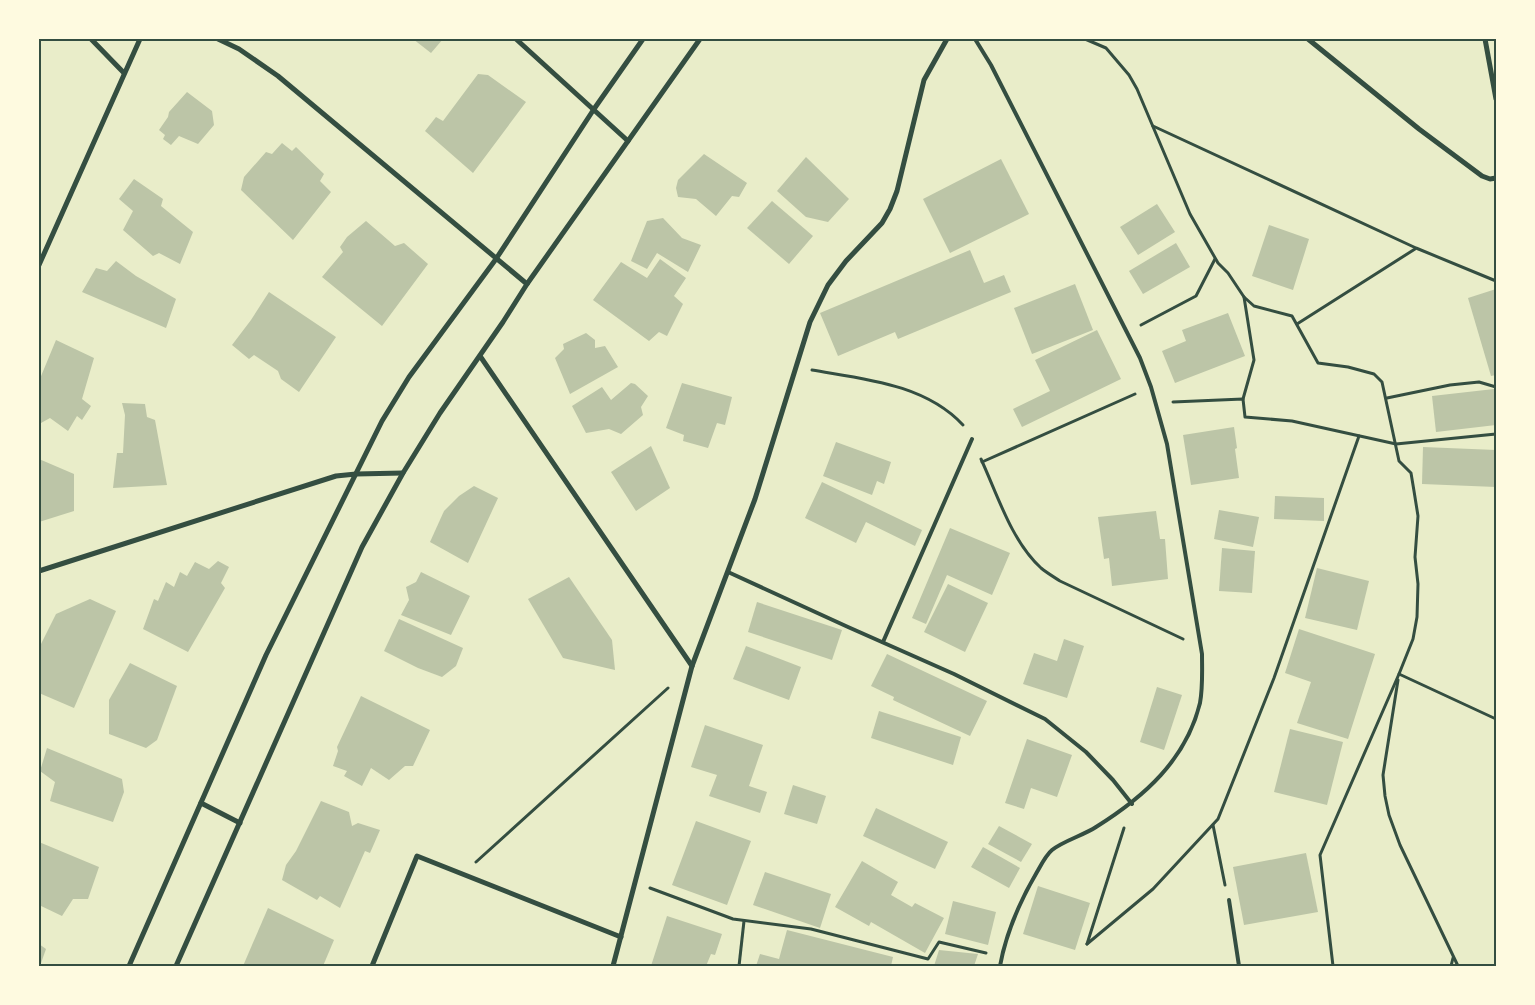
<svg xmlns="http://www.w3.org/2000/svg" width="1535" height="1005" viewBox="0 0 1535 1005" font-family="'Source Sans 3',sans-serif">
  <rect width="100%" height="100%" fill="#e9edc9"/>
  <g fill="#bcc5a7">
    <path d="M 413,39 L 443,39 L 431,53 Z"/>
    <path d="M 478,74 L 488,75 L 526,102 L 473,173 L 425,131 L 436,117 L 443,121 Z"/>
    <path d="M 187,92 L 212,111 L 214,125 L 198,144 L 179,136 L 171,145 L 163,139 L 165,135 L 159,130 L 168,117 L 169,112 Z"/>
    <path d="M 282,143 L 292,151 L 296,147 L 324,174 L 320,181 L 331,192 L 293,240 L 241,190 L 244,177 L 266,152 L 272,154 Z"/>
    <path d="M 704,154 L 747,183 L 739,197 L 732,196 L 716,216 L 696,199 L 678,197 L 676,188 L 678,180 Z"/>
    <path d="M 806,157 L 849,199 L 828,222 L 806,217 L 777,191 Z"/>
    <path d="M 1001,159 L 1029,214 L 950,253 L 923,199 Z"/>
    <path d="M 134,179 L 163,199 L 161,206 L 193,232 L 180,264 L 159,253 L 153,256 L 123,230 L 133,211 L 119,199 Z"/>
    <path d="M 772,201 L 813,236 L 789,264 L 747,228 Z"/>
    <path d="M 1157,204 L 1175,232 L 1138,255 L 1120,227 Z"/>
    <path d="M 663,218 L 682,238 L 701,245 L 688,272 L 657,253 L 647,269 L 631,261 L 647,221 Z"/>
    <path d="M 366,221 L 395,246 L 404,243 L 428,264 L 382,326 L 322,277 L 343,252 L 340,247 L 347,237 Z"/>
    <path d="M 1269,225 L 1309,239 L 1293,290 L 1252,276 Z"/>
    <path d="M 1176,243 L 1190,267 L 1143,294 L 1129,271 Z"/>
    <path d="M 970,250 L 984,283 L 1004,275 L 1011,292 L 898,339 L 895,332 L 838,356 L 820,313 Z"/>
    <path d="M 660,259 L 686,278 L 674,296 L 683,304 L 667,336 L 659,332 L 649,341 L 593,300 L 621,262 L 647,278 Z"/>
    <path d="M 116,261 L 136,276 L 176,299 L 166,328 L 82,292 L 96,268 L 107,271 Z"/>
    <path d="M 1075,284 L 1093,330 L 1032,354 L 1014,308 Z"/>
    <path d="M 1496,289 L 1496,375 L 1491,376 L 1468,298 Z"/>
    <path d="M 269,292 L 336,337 L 299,392 L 281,379 L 278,371 L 254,355 L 249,359 L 232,345 L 251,320 Z"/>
    <path d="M 1228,313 L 1245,356 L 1175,383 L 1162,351 L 1186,341 L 1182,330 Z"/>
    <path d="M 1097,330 L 1121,379 L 1022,427 L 1013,409 L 1050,391 L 1035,360 Z"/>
    <path d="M 586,333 L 595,340 L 595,348 L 605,346 L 618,367 L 570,394 L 555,358 L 564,349 L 563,344 Z"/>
    <path d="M 56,340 L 94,358 L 82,399 L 91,406 L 82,420 L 77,416 L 68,431 L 50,418 L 41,423 L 39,421 L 39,381 Z"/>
    <path d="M 631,383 L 635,384 L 648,396 L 641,407 L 643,415 L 621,434 L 609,429 L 586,433 L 572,406 L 602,387 L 611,400 Z"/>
    <path d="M 682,383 L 732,397 L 725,425 L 717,423 L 708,448 L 683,441 L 684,435 L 666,428 Z"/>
    <path d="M 1494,389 L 1496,425 L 1436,432 L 1432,396 Z"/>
    <path d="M 122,403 L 145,404 L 147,417 L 155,420 L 167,485 L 113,488 L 117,453 L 123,453 L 125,415 Z"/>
    <path d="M 1234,427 L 1237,448 L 1235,449 L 1239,478 L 1191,485 L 1183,435 Z"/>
    <path d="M 836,442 L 891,462 L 884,484 L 877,481 L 872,495 L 823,476 Z"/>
    <path d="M 651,446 L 670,488 L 636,511 L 611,472 Z"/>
    <path d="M 1423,447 L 1496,450 L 1496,487 L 1422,484 Z"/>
    <path d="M 39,459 L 74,474 L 74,511 L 39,522 Z"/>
    <path d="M 822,482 L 922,530 L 915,546 L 866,522 L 856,543 L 805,518 Z"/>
    <path d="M 474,486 L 498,498 L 468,563 L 430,542 L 444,511 L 459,496 Z"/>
    <path d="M 1275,496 L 1324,498 L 1324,521 L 1274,519 Z"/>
    <path d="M 1219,510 L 1259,517 L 1253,547 L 1214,539 Z"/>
    <path d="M 1156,511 L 1160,539 L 1165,539 L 1168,579 L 1112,586 L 1109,558 L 1104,559 L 1098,517 Z"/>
    <path d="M 950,528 L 1010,553 L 992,595 L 947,575 L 926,624 L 912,618 Z"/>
    <path d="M 1222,548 L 1255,551 L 1252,593 L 1219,591 Z"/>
    <path d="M 218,561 L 229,567 L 221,583 L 225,588 L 188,652 L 143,629 L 154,599 L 158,601 L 166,582 L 174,587 L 180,572 L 187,576 L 195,562 L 209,569 Z"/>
    <path d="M 1317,568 L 1369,581 L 1357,630 L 1305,618 Z"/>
    <path d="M 421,572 L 470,596 L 451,635 L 401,615 L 409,600 L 406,587 L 416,582 Z"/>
    <path d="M 569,577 L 612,640 L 615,670 L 563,658 L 528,599 Z"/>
    <path d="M 948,584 L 988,603 L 965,652 L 924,632 Z"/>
    <path d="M 90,599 L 116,611 L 74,708 L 39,693 L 39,648 L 56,614 Z"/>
    <path d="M 757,602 L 842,630 L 832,660 L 748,632 Z"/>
    <path d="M 399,619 L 463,648 L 456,666 L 442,677 L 418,668 L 384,651 Z"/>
    <path d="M 1299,629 L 1375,654 L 1348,739 L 1297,723 L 1311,682 L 1285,673 Z"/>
    <path d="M 1064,639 L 1084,646 L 1067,698 L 1023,684 L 1034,653 L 1057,661 Z"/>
    <path d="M 746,646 L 801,667 L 789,700 L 733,679 Z"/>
    <path d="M 887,654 L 987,701 L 970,736 L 893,700 L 894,697 L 871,686 Z"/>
    <path d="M 130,663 L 177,686 L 157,740 L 146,748 L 109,734 L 109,700 Z"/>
    <path d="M 1157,687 L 1182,695 L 1164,750 L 1140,742 Z"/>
    <path d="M 361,696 L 430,730 L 413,766 L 405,766 L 389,780 L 371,768 L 362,786 L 344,776 L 347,771 L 333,766 L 338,751 L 337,747 Z"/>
    <path d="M 879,711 L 961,737 L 953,765 L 871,738 Z"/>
    <path d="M 705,725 L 763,745 L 749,786 L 767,792 L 760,813 L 709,796 L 717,775 L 691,767 Z"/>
    <path d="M 1290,729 L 1343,742 L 1327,805 L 1274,792 Z"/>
    <path d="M 1027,739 L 1072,755 L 1057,797 L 1031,788 L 1024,809 L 1005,803 Z"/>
    <path d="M 47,748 L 122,779 L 124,792 L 113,822 L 50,801 L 55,782 L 40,771 Z"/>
    <path d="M 793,785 L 826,796 L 817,824 L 784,814 Z"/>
    <path d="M 321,801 L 349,812 L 352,826 L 358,823 L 380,830 L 370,853 L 365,851 L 340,908 L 320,896 L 317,900 L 282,880 L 286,865 L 296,851 Z"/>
    <path d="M 876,808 L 948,842 L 935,869 L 863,836 Z"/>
    <path d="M 696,821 L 751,841 L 727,905 L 672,885 Z"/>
    <path d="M 999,826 L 1032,844 L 1021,862 L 988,844 Z"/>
    <path d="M 39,842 L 99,867 L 88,899 L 73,899 L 62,916 L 39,905 Z"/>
    <path d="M 983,847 L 1020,868 L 1009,888 L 971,867 Z"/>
    <path d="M 1306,853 L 1318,912 L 1244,925 L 1233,867 Z"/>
    <path d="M 862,861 L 898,882 L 891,895 L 912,907 L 915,903 L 944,918 L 925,953 L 871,922 L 869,926 L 835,907 Z"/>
    <path d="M 765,872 L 831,894 L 820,928 L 753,905 Z"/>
    <path d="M 1038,886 L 1090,903 L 1075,950 L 1023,934 Z"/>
    <path d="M 953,901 L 996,912 L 988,945 L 945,934 Z"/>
    <path d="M 268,908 L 334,940 L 323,966 L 243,966 Z"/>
    <path d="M 667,916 L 722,934 L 715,955 L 711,954 L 706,966 L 651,966 Z"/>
    <path d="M 787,930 L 893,957 L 891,966 L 756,966 L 760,954 L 779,959 Z"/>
    <path d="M 39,944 L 46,949 L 40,966 L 39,966 Z"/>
    <path d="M 939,950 L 978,954 L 974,966 L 934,966 Z"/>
  </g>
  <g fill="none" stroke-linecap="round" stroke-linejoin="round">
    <g stroke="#344e41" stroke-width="3">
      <path d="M 1085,39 L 1106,48 L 1129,75 L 1137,89 L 1190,214 L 1218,263 L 1228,273 L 1244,297 L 1254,306 L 1292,316 L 1318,363 L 1348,367 L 1374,374 L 1382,382 L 1399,461 L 1411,473 L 1414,491 L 1418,516 L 1415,557 L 1418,584 L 1417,617 L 1413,639 L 1399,674 L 1320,855 L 1333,966"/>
      <path d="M 1153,126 L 1416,248 L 1496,281"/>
      <path d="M 1297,324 L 1415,249"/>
      <path d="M 1141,325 L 1196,296 L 1215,259"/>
      <path d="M 812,370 C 864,379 925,384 963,425"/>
      <path d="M 1387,398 L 1450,385 L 1479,382 L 1496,387"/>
      <path d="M 1243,399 L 1254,360 L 1244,297"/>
      <path d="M 1173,402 L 1243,399 L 1245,417 L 1292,421 L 1396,444 L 1496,434"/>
      <path d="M 981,459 C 998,496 1011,540 1041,568 C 1047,573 1054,577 1060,581 L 1183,639"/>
      <path d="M 982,462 L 1135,394"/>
      <path d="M 1399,674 L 1496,719"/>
      <path d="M 1398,680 L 1383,775 L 1385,796 L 1389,815 L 1400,845 L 1458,966"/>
      <path d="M 1213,825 L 1225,885"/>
      <path d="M 476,862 L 668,688"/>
      <path d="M 650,888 L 733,919 L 811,929 L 928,959 L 939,942 L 986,953"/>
      <path d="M 1087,944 L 1153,889 L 1218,819 L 1274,678 L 1359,436"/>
      <path d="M 1087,944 L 1124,828"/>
      <path d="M 739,966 L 744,921"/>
      <path d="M 1451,966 L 1453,958"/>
    </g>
    <g stroke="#344e41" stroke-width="4">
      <path d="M 975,39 L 991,65 L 1140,358 L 1151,387 L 1167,444 L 1202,654 C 1202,670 1203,687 1200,703 C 1186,760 1144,797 1096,827 C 1084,835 1063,841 1052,850 C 1046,855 1041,865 1037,872 C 1020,901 1006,933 1000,966"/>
      <path d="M 728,572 L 848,627 L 954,674 L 1045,719 L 1086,752 L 1113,780 L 1132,804"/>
      <path d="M 883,642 L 972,439"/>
      <path d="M 1229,900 L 1239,966"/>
    </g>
    <g stroke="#344e41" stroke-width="5">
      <path d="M 91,39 L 124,73"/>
      <path d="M 218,39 L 239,49 L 278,76 L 527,284"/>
      <path d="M 516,39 L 628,141"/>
      <path d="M 1308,39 L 1419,129 L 1482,176 L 1490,179 L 1496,178"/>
      <path d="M 1485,39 L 1496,99"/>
      <path d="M 39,265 L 140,39"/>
      <path d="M 480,356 L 692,666"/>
      <path d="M 39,571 L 336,476 L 356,474 L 403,473"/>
      <path d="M 201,803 L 240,823"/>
      <path d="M 129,966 L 266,655 L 382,421 L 409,377 L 496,259 L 594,109 L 643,39"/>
      <path d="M 176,966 L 362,547 L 403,473 L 440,413 L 503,322 L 527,284 L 700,39"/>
      <path d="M 372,966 L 417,856 L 621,937"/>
      <path d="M 613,966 L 692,666 L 755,499 L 810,322 L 828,285 L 846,261 L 882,223 L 890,209 L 897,191 L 924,80 L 947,39"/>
    </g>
  </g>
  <rect width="1535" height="1005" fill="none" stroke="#fefae0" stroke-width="80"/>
  <rect x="40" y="40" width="1455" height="925" fill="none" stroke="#344e41" stroke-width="2"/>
</svg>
